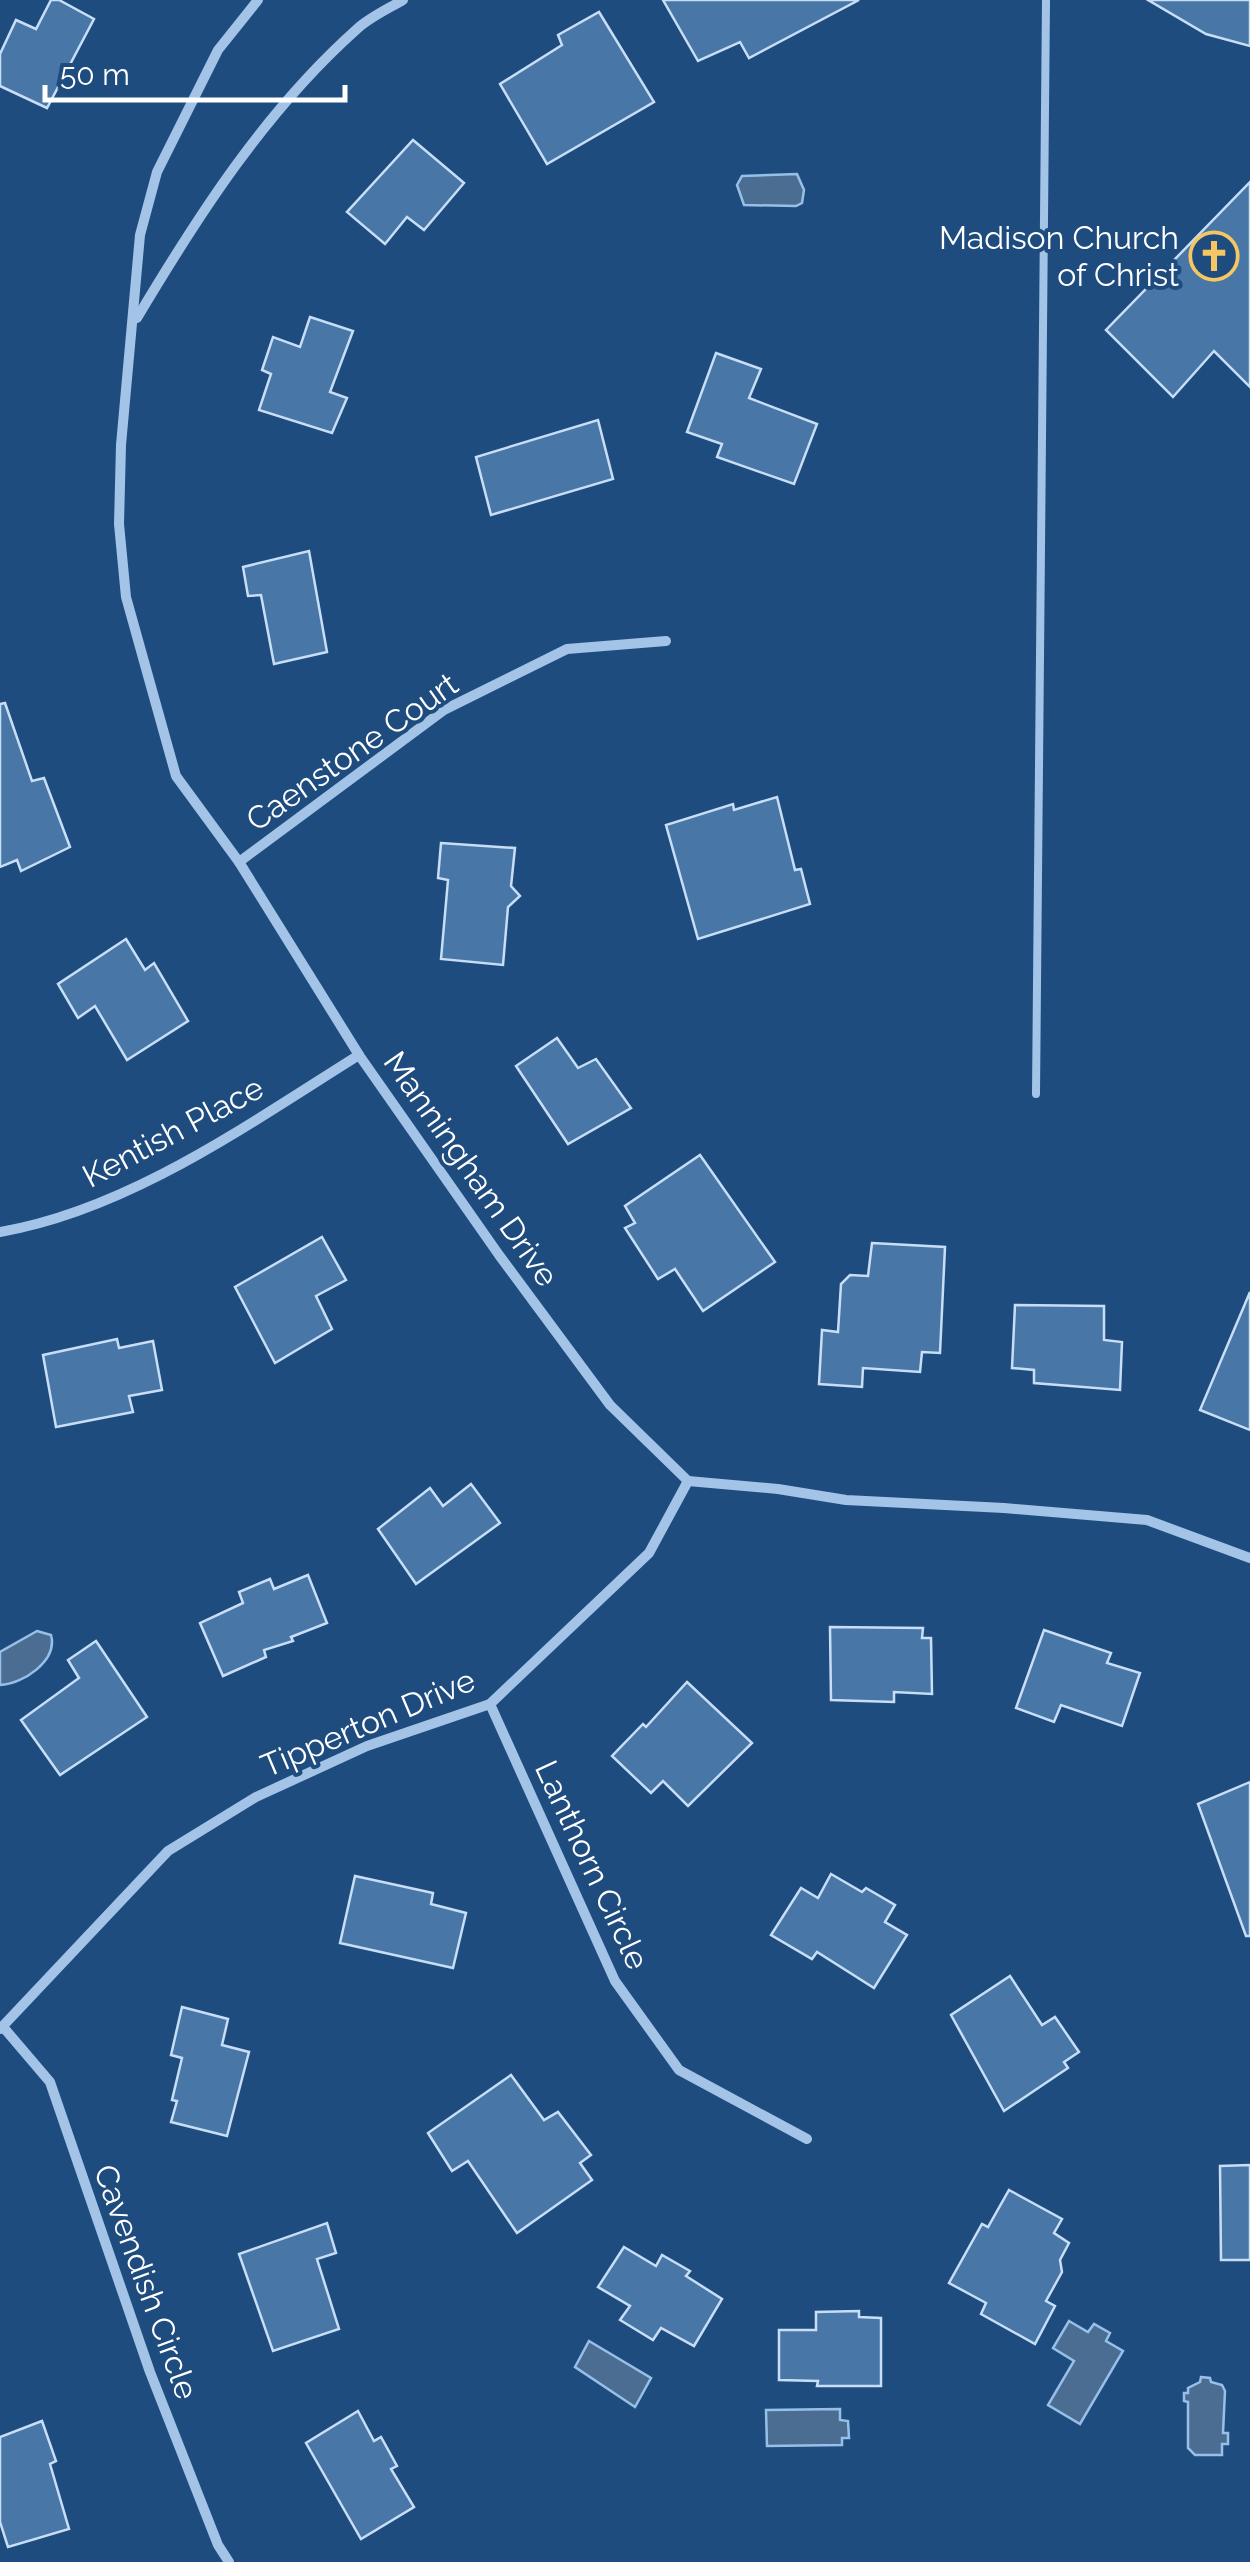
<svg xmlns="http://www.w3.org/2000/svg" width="1250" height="2562" viewBox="0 0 1250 2562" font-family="Raleway,sans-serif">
  <rect width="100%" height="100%" fill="#1f4c7e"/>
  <g fill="#4c6d92" stroke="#97c0e9" stroke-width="2.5">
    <path d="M 797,174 L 804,190 L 802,203 L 796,206 L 744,205 L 737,185 L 742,176 Z"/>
    <path d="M 37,1631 L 51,1635 C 58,1661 23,1684 0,1685 L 0,1652 Z"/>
    <path d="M 1069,2321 L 1088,2332 L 1094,2324 L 1110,2333 L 1106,2341 L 1123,2351 L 1080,2424 L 1048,2405 L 1074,2361 L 1053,2348 Z"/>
    <path d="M 589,2341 L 651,2378 L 635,2407 L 575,2367 Z"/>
    <path d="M 1201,2377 L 1210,2378 L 1211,2382 L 1222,2385 L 1225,2391 L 1223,2433 L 1228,2433 L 1228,2444 L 1222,2444 L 1222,2455 L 1195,2455 L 1188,2448 L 1188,2402 L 1184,2401 L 1184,2393 L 1188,2393 L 1188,2388 L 1200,2382 Z"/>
    <path d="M 840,2409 L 840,2420 L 848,2421 L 849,2438 L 842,2438 L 842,2445 L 767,2446 L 766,2410 Z"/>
  </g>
  <g fill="#4876a7" stroke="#c7def6" stroke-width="2.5">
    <path d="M 51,0 L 59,0 L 94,19 L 47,108 L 0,86 L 0,54 L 16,20 L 36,29 Z"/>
    <path d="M 663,0 L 859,0 L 749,58 L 740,42 L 698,61 Z"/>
    <path d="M 1148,0 L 1250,0 L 1250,46 L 1206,34 Z"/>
    <path d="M 599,12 L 654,102 L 547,164 L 500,84 L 562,45 L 558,35 Z"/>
    <path d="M 413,140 L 464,183 L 424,230 L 407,217 L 385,244 L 347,212 Z"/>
    <path d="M 1250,182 L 1250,387 L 1214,351 L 1173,397 L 1106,330 Z"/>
    <path d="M 310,317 L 353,331 L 330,392 L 347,398 L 332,433 L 259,410 L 271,374 L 262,370 L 273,337 L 300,347 Z"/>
    <path d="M 716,353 L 761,369 L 749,398 L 817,424 L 794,484 L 717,457 L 722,444 L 687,432 Z"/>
    <path d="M 598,420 L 613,479 L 491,515 L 476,457 Z"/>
    <path d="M 309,551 L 327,652 L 274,664 L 261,595 L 248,596 L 243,567 Z"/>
    <path d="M 5,703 L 32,781 L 44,778 L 70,847 L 21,871 L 17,860 L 0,867 L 0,704 Z"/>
    <path d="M 777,797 L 795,870 L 801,869 L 810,904 L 698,939 L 666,825 L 733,804 L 734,810 Z"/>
    <path d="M 441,843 L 515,848 L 511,886 L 520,896 L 508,907 L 503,965 L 441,959 L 448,880 L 438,878 Z"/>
    <path d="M 126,939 L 145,970 L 154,963 L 188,1021 L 127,1060 L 95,1006 L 78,1018 L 58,984 Z"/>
    <path d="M 557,1038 L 578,1068 L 596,1059 L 631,1108 L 568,1144 L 516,1066 Z"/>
    <path d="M 700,1155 L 775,1262 L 703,1311 L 675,1269 L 658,1279 L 625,1228 L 635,1223 L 625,1206 Z"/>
    <path d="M 322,1237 L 346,1280 L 316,1296 L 332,1329 L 275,1363 L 235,1287 Z"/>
    <path d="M 872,1243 L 945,1247 L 940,1353 L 922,1352 L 920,1372 L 863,1368 L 862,1387 L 819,1384 L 822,1330 L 838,1332 L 841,1284 L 850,1275 L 868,1276 Z"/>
    <path d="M 1250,1292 L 1250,1430 L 1200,1410 Z"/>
    <path d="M 1015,1305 L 1104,1306 L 1104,1340 L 1122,1342 L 1120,1390 L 1034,1383 L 1034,1370 L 1012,1368 Z"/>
    <path d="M 117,1339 L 119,1348 L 153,1341 L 162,1390 L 129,1396 L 133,1412 L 56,1427 L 43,1355 Z"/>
    <path d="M 471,1484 L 500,1523 L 416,1584 L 378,1529 L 430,1488 L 443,1506 Z"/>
    <path d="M 308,1575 L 327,1623 L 291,1637 L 293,1641 L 264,1650 L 266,1657 L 223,1676 L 200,1623 L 243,1603 L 239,1592 L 270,1579 L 274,1589 Z"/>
    <path d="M 830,1627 L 923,1628 L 922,1638 L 931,1638 L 932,1694 L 894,1692 L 894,1702 L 831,1700 Z"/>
    <path d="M 1044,1630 L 1111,1653 L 1107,1663 L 1140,1673 L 1122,1726 L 1061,1705 L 1054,1722 L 1016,1708 Z"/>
    <path d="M 96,1641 L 147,1717 L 60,1775 L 21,1720 L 79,1678 L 68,1660 Z"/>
    <path d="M 687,1682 L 752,1743 L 688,1806 L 663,1781 L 651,1793 L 612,1756 L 643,1724 L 646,1727 Z"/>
    <path d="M 1250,1782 L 1250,1936 L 1246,1936 L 1198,1804 Z"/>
    <path d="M 831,1874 L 862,1892 L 866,1888 L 895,1905 L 885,1922 L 907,1935 L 874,1988 L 817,1952 L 812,1959 L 771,1935 L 801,1888 L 818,1898 Z"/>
    <path d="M 355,1876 L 433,1893 L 431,1904 L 466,1913 L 453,1968 L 340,1943 Z"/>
    <path d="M 1010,1976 L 1042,2025 L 1055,2017 L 1079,2052 L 1064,2062 L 1068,2068 L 1004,2111 L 951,2015 Z"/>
    <path d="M 182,2007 L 228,2019 L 222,2045 L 249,2052 L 227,2136 L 171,2122 L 177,2101 L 172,2100 L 182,2058 L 171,2055 Z"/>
    <path d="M 511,2075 L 544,2120 L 558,2112 L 591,2155 L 580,2163 L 592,2180 L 517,2233 L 468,2161 L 452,2171 L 428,2133 Z"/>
    <path d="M 1250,2165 L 1250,2260 L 1221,2260 L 1220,2166 Z"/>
    <path d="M 1009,2190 L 1062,2219 L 1054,2233 L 1069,2243 L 1060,2260 L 1062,2272 L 1046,2301 L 1055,2306 L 1035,2344 L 981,2314 L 986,2303 L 949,2283 L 982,2224 L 988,2227 Z"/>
    <path d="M 327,2223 L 336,2253 L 317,2259 L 339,2329 L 273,2351 L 239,2254 Z"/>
    <path d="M 624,2247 L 656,2266 L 662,2255 L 690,2271 L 686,2276 L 722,2299 L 694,2346 L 661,2328 L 653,2340 L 620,2320 L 630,2306 L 598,2287 Z"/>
    <path d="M 859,2311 L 859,2317 L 881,2318 L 881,2386 L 817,2386 L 818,2381 L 779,2380 L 779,2330 L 816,2330 L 816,2312 Z"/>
    <path d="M 358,2411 L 374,2441 L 381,2437 L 397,2466 L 391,2469 L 414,2507 L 361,2539 L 306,2443 Z"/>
    <path d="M 42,2421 L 56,2461 L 50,2464 L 69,2529 L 8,2547 L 0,2522 L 0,2437 Z"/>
  </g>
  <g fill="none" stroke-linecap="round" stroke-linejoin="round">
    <path stroke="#a3c4e7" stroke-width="8" d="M 1036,1094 L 1046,0"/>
    <g stroke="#a3c4e7" stroke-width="10">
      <path d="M 258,0 L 218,50 L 157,172 L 140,235 L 121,445 L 119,524 L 126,597 L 176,776 L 239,862 L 359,1055 L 499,1255 L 610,1405 L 688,1481 L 778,1489 L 846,1500 L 1004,1508 L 1147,1520 L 1250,1558"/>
      <path d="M 137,318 C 199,214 266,110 357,29 C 370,17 388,9 403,0"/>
      <path d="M 239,862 L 444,710 L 567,649 L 666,641"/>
      <path d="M 0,1232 C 129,1210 250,1123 359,1055"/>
      <path d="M 490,1704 L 615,1981 L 679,2070 L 807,2139"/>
      <path d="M 4,2028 L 50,2082 L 150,2372 L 218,2545 L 229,2562"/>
      <path d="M 0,2029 L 168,1851 L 256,1797 L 367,1746 L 490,1704 L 649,1553 L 688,1481"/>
    </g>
  </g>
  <defs>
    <g id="church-ring" transform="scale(2.5)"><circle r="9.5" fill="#1f4c7e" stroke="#f5c663" stroke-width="1.5"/><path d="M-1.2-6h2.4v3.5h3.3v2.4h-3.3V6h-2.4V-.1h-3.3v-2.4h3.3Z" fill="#f5c663"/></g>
  </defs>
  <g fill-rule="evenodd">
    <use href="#church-ring" x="1214" y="256"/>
  </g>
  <g text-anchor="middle" stroke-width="8" stroke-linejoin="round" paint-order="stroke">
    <g font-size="32" fill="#fff" stroke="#1f4c7e" text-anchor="end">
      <text x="1179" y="249">Madison Church<tspan x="1179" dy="37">of Christ</tspan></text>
    </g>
    <g font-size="32" fill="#fff" stroke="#1f4c7e">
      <text transform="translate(352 752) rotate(-35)" y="11">Caenstone Court</text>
      <text transform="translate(173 1132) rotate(-28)" y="11">Kentish Place</text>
      <text transform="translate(471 1169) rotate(55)" y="11">Manningham Drive</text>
      <text transform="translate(368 1723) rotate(-23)" y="11">Tipperton Drive</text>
      <text transform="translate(592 1865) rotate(65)" y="11">Lanthorn Circle</text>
      <text transform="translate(146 2282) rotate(70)" y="11">Cavendish Circle</text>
    </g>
  </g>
  <path d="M45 85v15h300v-15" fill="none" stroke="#ffffff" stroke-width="5"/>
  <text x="60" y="85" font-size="30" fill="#ffffff" stroke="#1f4c7e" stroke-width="8" paint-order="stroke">50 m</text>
</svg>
